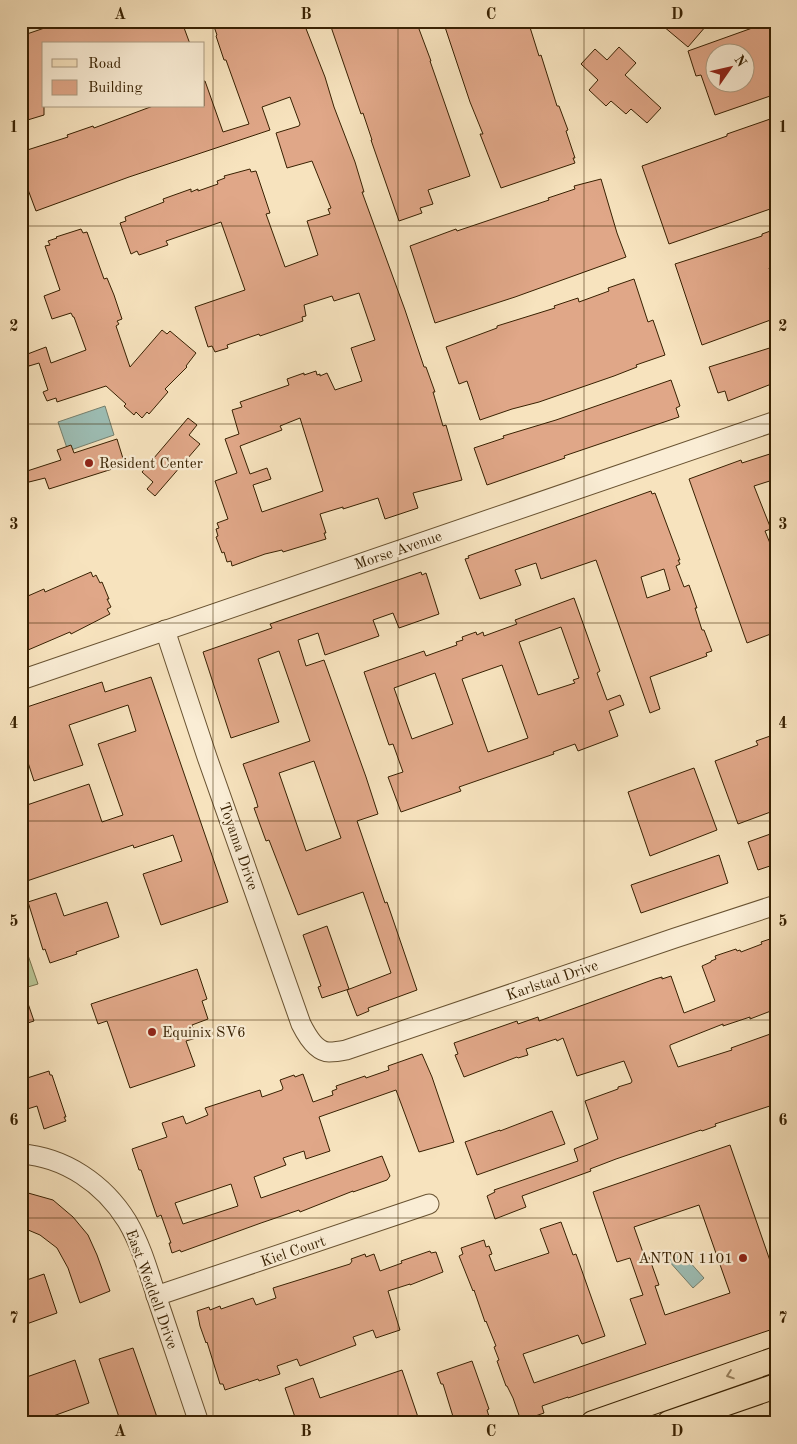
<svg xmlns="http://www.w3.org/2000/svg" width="797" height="1444" viewBox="0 0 797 1444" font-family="'Old Standard TT',serif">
  <rect width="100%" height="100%" fill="#f7e3be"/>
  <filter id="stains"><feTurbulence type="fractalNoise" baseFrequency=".004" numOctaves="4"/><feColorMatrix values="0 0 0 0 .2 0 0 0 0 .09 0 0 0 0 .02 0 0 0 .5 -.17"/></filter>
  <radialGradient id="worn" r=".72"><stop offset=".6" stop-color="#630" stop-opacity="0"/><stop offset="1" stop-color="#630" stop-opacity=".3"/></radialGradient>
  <path fill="#b9c494" stroke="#78724b" d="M 21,935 L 38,984 L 21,989 Z"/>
  <g fill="#9dbeb5" stroke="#757f6d">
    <path d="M 105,406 L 114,435 L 68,451 L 58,422 Z"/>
    <path d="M 679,1250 L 704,1278 L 693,1288 L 668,1260 Z"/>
  </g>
  <g fill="#e0a788" stroke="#382102" fill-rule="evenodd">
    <path d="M 65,21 L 172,21 L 174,28 L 183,25 L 190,44 L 44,44 L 44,115 L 21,122 L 21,36 Z"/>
    <path d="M 212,21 L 303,21 L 325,77 L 334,107 L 355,162 L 364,192 L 362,192 L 405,310 L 424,367 L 426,367 L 435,392 L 433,392 L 443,426 L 446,425 L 462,480 L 413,493 L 418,508 L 385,519 L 378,498 L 343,509 L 343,507 L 320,514 L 326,533 L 324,533 L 326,539 L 283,552 L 282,550 L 265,554 L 232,566 L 231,561 L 227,562 L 224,552 L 222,553 L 216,537 L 218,536 L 216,529 L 219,528 L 217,523 L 228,519 L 215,481 L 237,473 L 225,439 L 239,434 L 232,410 L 242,407 L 240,402 L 289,385 L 287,379 L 304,373 L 304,375 L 316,371 L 317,375 L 320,374 L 320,376 L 327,373 L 335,390 L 362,381 L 351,348 L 375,340 L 359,293 L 334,301 L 332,296 L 304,305 L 306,316 L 302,317 L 303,321 L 260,336 L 259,334 L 227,345 L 228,348 L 215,352 L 212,346 L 208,347 L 195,307 L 245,290 L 221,222 L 166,241 L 168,245 L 139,255 L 137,251 L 131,254 L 120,223 L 126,221 L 125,217 L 164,202 L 163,199 L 191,189 L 191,192 L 198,189 L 198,191 L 218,184 L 217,181 L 225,178 L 224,176 L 250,169 L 251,172 L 256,171 L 270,213 L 266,214 L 285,267 L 318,255 L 307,221 L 330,214 L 328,209 L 331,208 L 312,161 L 287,168 L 276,133 L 299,126 L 300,124 L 290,97 L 262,107 L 270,130 L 129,177 L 36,211 L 24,179 L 21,180 L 21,152 L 68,137 L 67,135 L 93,126 L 94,128 L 153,106 L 204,106 L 204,81 L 205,81 L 223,132 L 249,124 L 226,60 L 224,60 L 216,36 L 217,35 ZM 300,418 L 323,491 L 262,512 L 253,485 L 271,479 L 267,468 L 250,474 L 240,446 L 282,430 L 280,426 Z"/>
    <path d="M 329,21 L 416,21 L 431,61 L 430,61 L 470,176 L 428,190 L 433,204 L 420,208 L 422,213 L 399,221 L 371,140 L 372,140 L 363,113 L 361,114 Z"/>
    <path d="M 443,21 L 528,21 L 539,56 L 541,55 L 557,106 L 559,106 L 568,130 L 566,131 L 575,158 L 573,158 L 575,163 L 501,188 L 480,134 L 483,134 L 470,102 Z"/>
    <path d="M 657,21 L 700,21 L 706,26 L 688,47 Z"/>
    <path d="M 769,22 L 776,42 L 776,94 L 715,115 L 701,75 L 696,76 L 688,51 ZM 714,52 L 744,52 L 744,82 L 714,82 Z"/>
    <path d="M 619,47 L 636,63 L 625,75 L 661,108 L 647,123 L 631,109 L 626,114 L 611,101 L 606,106 L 589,90 L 598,80 L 581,64 L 595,49 L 607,60 Z"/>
    <path d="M 776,117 L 776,207 L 669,244 L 642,166 L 727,136 L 727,134 Z"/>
    <path d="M 601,179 L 617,233 L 626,257 L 515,297 L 435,323 L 410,246 L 456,229 L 457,231 L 549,200 L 548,198 L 575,189 L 574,186 Z"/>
    <path d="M 81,229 L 83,233 L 87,232 L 104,279 L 107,278 L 114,295 L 122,319 L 117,321 L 119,324 L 116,326 L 130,367 L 162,330 L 167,334 L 170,331 L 196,353 L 186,366 L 187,367 L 165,389 L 168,392 L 149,414 L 147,412 L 142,418 L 136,412 L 134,415 L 124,406 L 126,404 L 106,386 L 57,402 L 56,398 L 47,401 L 43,392 L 48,390 L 39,363 L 29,366 L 25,355 L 46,347 L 51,363 L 86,350 L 74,317 L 73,317 L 71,313 L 52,319 L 44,296 L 60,290 L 45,246 L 50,245 L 48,241 L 57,238 L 56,237 Z"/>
    <path d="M 776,229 L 776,265 L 769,268 L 776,287 L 776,318 L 702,345 L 675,264 L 762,236 L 762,234 Z"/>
    <path d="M 634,279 L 648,322 L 653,320 L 665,355 L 636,365 L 637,367 L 614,376 L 539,402 L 512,409 L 480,420 L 467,381 L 459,384 L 446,347 L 497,328 L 497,326 L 555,308 L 554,306 L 578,298 L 579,302 L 609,291 L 608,288 Z"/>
    <path d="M 776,346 L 776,372 L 771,374 L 774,383 L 728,401 L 725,391 L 718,393 L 709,367 Z"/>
    <path d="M 671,380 L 680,406 L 676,408 L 679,417 L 564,456 L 565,458 L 487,485 L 474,448 L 504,438 L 503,436 L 556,420 Z"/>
    <path d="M 188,418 L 197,425 L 189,435 L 200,444 L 155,496 L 147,489 L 153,482 L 142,472 Z"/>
    <path d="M 117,439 L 125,465 L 49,489 L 45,478 L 21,484 L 21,473 L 61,460 L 57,450 L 71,445 L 74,453 Z"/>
    <path d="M 776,452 L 776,479 L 754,486 L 771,529 L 765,531 L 776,558 L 776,632 L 747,643 L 689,479 L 741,460 L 742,463 Z"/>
    <path d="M 651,491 L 652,494 L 655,493 L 680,560 L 678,560 L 680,564 L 676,566 L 684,587 L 689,585 L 697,608 L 695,608 L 702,630 L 704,630 L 712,651 L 706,653 L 707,656 L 650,677 L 660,709 L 650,713 L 596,560 L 541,579 L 536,563 L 515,570 L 521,585 L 480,599 L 465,559 L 469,558 L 468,556 ZM 664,569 L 670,590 L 647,598 L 641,577 Z"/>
    <path d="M 91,572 L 93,577 L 96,575 L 100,583 L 102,582 L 109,599 L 107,599 L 111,607 L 107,609 L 110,614 L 71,634 L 70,632 L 21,653 L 21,599 L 44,589 L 45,592 Z"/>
    <path d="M 421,572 L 422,575 L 426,573 L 439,614 L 399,628 L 393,613 L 373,620 L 379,636 L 325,655 L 318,633 L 298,640 L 306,666 L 324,660 L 366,777 L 378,814 L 357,821 L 385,903 L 387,902 L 417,990 L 368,1008 L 369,1011 L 357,1016 L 347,990 L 391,973 L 363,892 L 298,915 L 269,840 L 266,841 L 254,808 L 258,807 L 256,800 L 243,764 L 310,741 L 279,651 L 258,659 L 279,722 L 231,738 L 203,652 L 272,628 L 270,624 ZM 314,761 L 341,838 L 306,851 L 279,773 Z"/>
    <path d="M 574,598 L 600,671 L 597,673 L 607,700 L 620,695 L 624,705 L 609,711 L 618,736 L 578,751 L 575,744 L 553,752 L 554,754 L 459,787 L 461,791 L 401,812 L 388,777 L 403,772 L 393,744 L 389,745 L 364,672 L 424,651 L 426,656 L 457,645 L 456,642 L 463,640 L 462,637 L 476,632 L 477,635 L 483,632 L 484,636 L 517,624 L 515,620 ZM 561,627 L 579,678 L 573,680 L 575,683 L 538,695 L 519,642 ZM 502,665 L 528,738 L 488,752 L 462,679 ZM 435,673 L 453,724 L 412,739 L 394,688 Z"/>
    <path d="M 151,677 L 228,902 L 161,925 L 143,874 L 182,861 L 173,835 L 134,848 L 133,845 L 21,883 L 21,807 L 89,784 L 102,822 L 123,815 L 98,744 L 136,731 L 128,705 L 69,725 L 83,765 L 34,781 L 21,741 L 21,709 L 102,682 L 105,692 Z"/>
    <path d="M 776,734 L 776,810 L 738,824 L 715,761 L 758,745 L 756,741 Z"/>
    <path d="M 694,768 L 717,830 L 650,856 L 628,792 Z"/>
    <path d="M 776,832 L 776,864 L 758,870 L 748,842 Z"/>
    <path d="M 719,855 L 728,883 L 641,913 L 631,885 Z"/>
    <path d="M 56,893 L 64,916 L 107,902 L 119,937 L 76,952 L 77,954 L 50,963 L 45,949 L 43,950 L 28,902 Z"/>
    <path d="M 327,926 L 349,989 L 322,998 L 318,987 L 321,986 L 303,935 Z"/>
    <path d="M 776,937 L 776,1009 L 750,1019 L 750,1017 L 723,1026 L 723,1024 L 675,1043 L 670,1045 L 670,1047 L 678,1067 L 732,1050 L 731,1048 L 776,1032 L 776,1104 L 715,1124 L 716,1126 L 702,1131 L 701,1130 L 616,1159 L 590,1169 L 591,1171 L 522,1196 L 526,1207 L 495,1219 L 487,1196 L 495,1192 L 494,1190 L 578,1161 L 574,1149 L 598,1139 L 585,1101 L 618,1089 L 618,1087 L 631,1083 L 632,1081 L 624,1061 L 577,1076 L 563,1038 L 557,1041 L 556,1039 L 526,1049 L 528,1055 L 518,1058 L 517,1057 L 464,1077 L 455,1055 L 458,1054 L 454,1043 L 517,1021 L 518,1024 L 538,1017 L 539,1021 L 655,979 L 662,977 L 662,979 L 671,976 L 684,1013 L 715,1001 L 702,966 L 711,962 L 711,961 L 716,959 L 715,956 L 736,949 L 737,951 L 740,950 L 741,952 L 762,944 L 761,942 Z"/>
    <path d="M 197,969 L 207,999 L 202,1001 L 208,1019 L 192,1025 L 196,1038 L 186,1041 L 195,1066 L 130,1088 L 107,1021 L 98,1024 L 91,1004 Z"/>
    <path d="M 21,989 L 23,989 L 34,1021 L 21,1025 Z"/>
    <path d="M 422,1054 L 432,1077 L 454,1142 L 419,1152 L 396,1090 L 319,1117 L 330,1151 L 306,1159 L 304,1151 L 283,1158 L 286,1165 L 254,1177 L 261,1198 L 382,1156 L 390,1176 L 387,1180 L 353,1192 L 353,1191 L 300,1212 L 299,1210 L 261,1223 L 181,1252 L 180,1250 L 172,1253 L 169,1243 L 171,1243 L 161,1215 L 157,1217 L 141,1170 L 139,1170 L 132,1149 L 167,1137 L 162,1123 L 183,1116 L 186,1124 L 208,1115 L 205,1108 L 260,1090 L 262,1097 L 282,1090 L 283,1088 L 280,1080 L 294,1075 L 295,1077 L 303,1074 L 313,1102 L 333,1095 L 332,1091 L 337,1089 L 336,1086 L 365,1076 L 366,1078 L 389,1070 L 388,1066 ZM 231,1184 L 238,1206 L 183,1224 L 175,1203 Z"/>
    <path d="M 49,1071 L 50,1075 L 52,1075 L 66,1117 L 64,1117 L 66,1121 L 44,1129 L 37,1106 L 21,1111 L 21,1080 Z"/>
    <path d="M 552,1111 L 565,1144 L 477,1175 L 465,1142 L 500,1130 L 500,1131 Z"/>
    <path d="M 730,1145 L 776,1278 L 776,1328 L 568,1398 L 568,1397 L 542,1406 L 544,1413 L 521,1421 L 513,1398 L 507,1386 L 506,1386 L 497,1361 L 499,1360 L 494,1347 L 496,1346 L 486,1321 L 485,1322 L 474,1290 L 473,1291 L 459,1256 L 463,1254 L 461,1248 L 484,1240 L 486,1247 L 489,1246 L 492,1254 L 489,1255 L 495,1271 L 549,1253 L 540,1229 L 561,1222 L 573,1255 L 576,1254 L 605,1336 L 582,1344 L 578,1335 L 523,1354 L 534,1383 L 646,1344 L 630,1299 L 643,1295 L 630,1258 L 617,1262 L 593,1192 ZM 699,1205 L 730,1293 L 665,1315 L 655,1286 L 659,1285 L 649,1257 L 645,1258 L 634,1227 Z"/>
    <path d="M 21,1191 L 53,1200 L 73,1217 L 88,1235 L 97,1255 L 110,1291 L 80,1303 L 68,1268 L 57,1248 L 40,1235 L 21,1227 Z"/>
    <path d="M 430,1251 L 431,1253 L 436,1252 L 443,1272 L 410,1285 L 410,1284 L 388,1291 L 400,1330 L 376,1338 L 373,1330 L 353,1337 L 356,1345 L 300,1366 L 297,1359 L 277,1366 L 280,1374 L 259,1381 L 258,1379 L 225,1390 L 223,1384 L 220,1384 L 207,1342 L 206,1343 L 200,1326 L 197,1311 L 209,1307 L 210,1310 L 220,1306 L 221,1309 L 253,1298 L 256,1305 L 276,1298 L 273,1288 L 350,1264 L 352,1261 L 351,1259 L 365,1254 L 366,1257 L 374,1254 L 380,1271 L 402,1263 L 401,1261 Z"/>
    <path d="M 44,1274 L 57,1313 L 21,1326 L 21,1282 Z"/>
    <path d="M 133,1348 L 159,1423 L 121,1423 L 99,1359 Z"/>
    <path d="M 75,1360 L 89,1403 L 34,1423 L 21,1423 L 21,1379 Z"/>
    <path d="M 472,1361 L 489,1409 L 487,1410 L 491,1423 L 455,1423 L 443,1384 L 441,1384 L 437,1373 Z"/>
    <path d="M 402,1370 L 420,1423 L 297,1423 L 285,1388 L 313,1378 L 320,1398 Z"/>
  </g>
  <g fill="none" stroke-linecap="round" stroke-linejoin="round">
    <g stroke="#685231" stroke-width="21">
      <g id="minor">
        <path d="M 165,630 L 207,757 L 301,1024 C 306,1034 316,1052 329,1052 C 335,1052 341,1051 346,1050 L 675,938 L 776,905"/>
        <path d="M 21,680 L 776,421"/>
        <path d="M 21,1154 C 65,1157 104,1184 127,1221 C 143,1248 151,1281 161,1310 C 174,1348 186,1385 199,1423"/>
        <path d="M 156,1296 L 429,1204"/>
      </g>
    </g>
    <g stroke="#382102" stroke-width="26">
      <g id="major">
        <path d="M 593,1423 L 776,1359"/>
        <path d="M 669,1423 L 776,1386"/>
      </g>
    </g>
    <use href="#minor" stroke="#faedd5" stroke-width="19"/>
    <use href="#major" stroke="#f7e3be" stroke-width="24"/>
  </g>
  <defs><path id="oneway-chevron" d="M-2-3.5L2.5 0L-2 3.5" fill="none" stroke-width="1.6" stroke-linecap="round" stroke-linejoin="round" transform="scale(1.25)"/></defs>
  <use stroke="#988260" href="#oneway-chevron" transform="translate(730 1375) rotate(161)"/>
  <path fill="none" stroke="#382102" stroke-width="1" stroke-opacity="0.55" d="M 213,21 L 213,1423M 398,21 L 398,1423M 584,21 L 584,1423M 21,226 L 776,226M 21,424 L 776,424M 21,623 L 776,623M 21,821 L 776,821M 21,1020 L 776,1020M 21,1218 L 776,1218"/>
  <g fill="#8f2418" stroke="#faedd5" stroke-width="2">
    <circle cx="89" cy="463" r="5"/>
    <circle cx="152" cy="1032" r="5"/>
    <circle cx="743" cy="1258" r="5"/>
  </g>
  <g text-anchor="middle" stroke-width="4.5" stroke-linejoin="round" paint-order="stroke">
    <g font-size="15" fill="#382102" stroke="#faedd5" text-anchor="start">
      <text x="99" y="468">Resident Center</text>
      <text x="162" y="1037">Equinix SV6</text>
      <text x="733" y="1263" text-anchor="end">ANTON 1101</text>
    </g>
    <g font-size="15" fill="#382102" stroke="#faedd5">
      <text transform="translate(398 550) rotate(-19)" y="5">Morse Avenue</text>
      <text transform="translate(239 846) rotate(71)" y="5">Toyama Drive</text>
      <text transform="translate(552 980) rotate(-19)" y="5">Karlstad Drive</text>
      <text transform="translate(293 1251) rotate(-19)" y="5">Kiel Court</text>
      <text transform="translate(152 1289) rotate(70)" y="5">East Weddell Drive</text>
    </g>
  </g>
  <rect width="797" height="1444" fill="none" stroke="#f7e3be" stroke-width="55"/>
  <rect x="42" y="42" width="162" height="65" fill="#faedd5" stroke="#ac9b81"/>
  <rect x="52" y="59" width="25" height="8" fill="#f7e3be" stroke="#ac9b81"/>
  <text x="88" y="68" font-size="15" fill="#382102">Road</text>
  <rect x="52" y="80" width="25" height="15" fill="#e0a788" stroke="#ac9b81"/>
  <text x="88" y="92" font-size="15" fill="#382102">Building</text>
  <g transform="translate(730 68) rotate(56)"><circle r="24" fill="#faedd5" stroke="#ac9b81"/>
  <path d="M0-4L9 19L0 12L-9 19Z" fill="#8f2418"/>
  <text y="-8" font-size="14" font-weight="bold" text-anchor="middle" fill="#382102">N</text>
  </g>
  <rect x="28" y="28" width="742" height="1388" fill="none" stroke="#382102" stroke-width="2"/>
  <g font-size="16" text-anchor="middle" font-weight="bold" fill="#382102">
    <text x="120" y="19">A</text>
    <text x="306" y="19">B</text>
    <text x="491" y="19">C</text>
    <text x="677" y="19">D</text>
    <text x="14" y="132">1</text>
    <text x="783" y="132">1</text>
    <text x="14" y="331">2</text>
    <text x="783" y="331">2</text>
    <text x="14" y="529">3</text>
    <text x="783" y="529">3</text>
    <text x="14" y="728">4</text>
    <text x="783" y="728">4</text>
    <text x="14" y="926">5</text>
    <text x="783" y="926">5</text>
    <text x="14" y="1125">6</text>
    <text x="783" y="1125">6</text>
    <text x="14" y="1323">7</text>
    <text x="783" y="1323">7</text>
    <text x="120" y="1436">A</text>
    <text x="306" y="1436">B</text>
    <text x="491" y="1436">C</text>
    <text x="677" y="1436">D</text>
  </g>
  <rect width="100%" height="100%" filter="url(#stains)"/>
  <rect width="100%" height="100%" fill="url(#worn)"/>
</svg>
